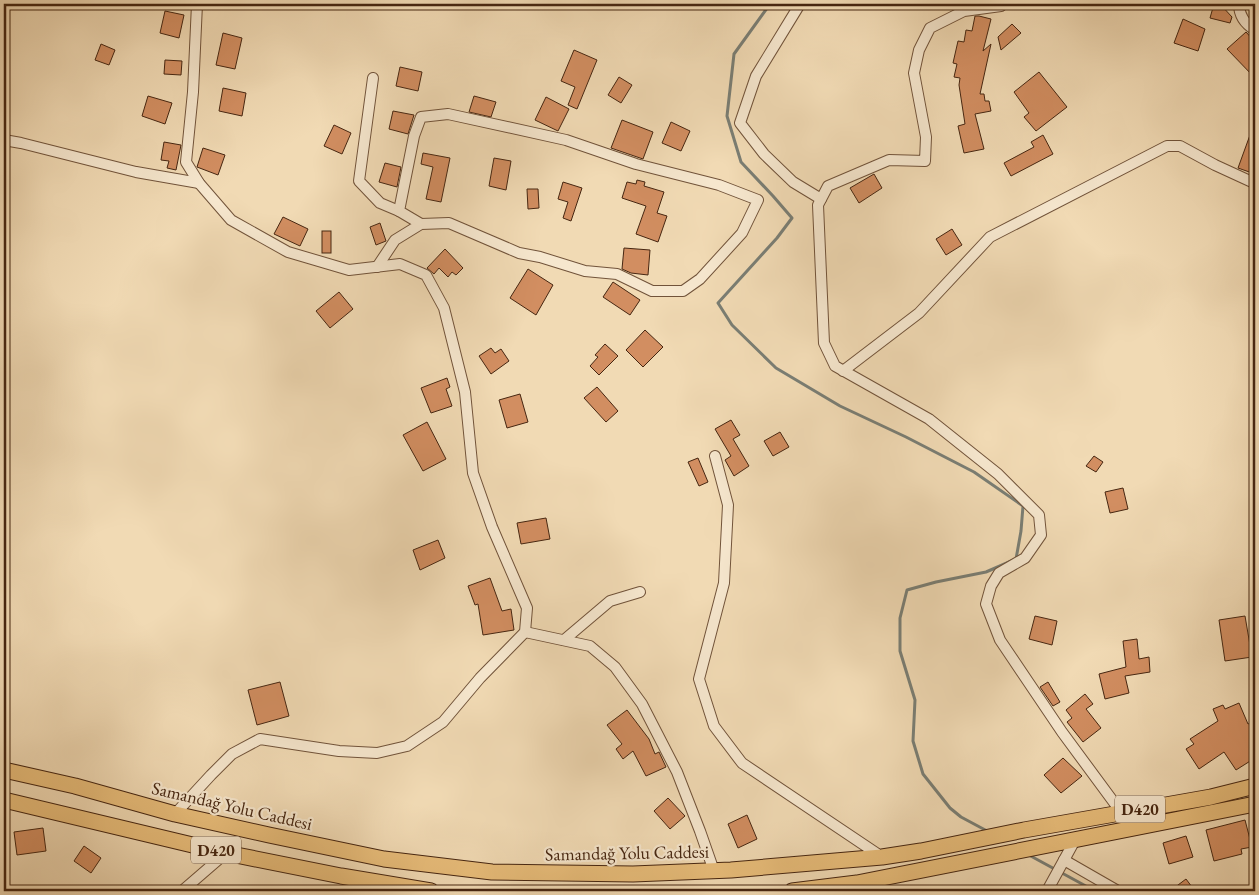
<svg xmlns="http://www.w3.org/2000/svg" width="1259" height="895" viewBox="0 0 1259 895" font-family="'EB Garamond',serif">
  <rect width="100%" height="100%" fill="#f1dab4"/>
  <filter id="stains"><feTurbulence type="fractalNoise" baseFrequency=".004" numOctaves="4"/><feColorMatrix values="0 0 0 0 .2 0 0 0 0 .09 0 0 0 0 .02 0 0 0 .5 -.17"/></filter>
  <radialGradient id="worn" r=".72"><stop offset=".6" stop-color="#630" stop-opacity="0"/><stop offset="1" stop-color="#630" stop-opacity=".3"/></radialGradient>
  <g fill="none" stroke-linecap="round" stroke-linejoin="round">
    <g stroke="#7a7e74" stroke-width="3">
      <path d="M 770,4 L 734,54 L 727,116 L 741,162 L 773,196 L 792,218 L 777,238 L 718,303 L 732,325 L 776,368 L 840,406 L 906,437 L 974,472 L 1023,506 L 1021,531 L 1016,559 L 986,572 L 936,582 L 907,590 L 900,618 L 900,651 L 915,700 L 913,741 L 923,774 L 950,808 L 961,817 L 989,832"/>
      <path d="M 1027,854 L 1095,891"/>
    </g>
  </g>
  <g fill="#d28e61" stroke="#462611">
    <path d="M 1214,4 L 1220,4 L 1232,17 L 1230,23 L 1210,18 Z"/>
    <path d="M 165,11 L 184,15 L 179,38 L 160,33 Z"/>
    <path d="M 975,16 L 979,16 L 991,19 L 983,51 L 991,44 L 980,94 L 984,94 L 985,101 L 989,101 L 991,111 L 975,114 L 984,149 L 964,153 L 958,126 L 965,124 L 959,85 L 960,78 L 954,77 L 957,64 L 953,63 L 958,41 L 964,42 L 966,30 L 972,31 Z"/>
    <path d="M 1183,19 L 1205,29 L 1198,51 L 1174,43 Z"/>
    <path d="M 1012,24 L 1021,33 L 1001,50 L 998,37 Z"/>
    <path d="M 1246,32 L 1255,42 L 1255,78 L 1227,49 Z"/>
    <path d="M 223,33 L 242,38 L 235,69 L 216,65 Z"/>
    <path d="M 101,44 L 115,50 L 109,65 L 95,60 Z"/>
    <path d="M 574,50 L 597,60 L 577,109 L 568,105 L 575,87 L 561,81 Z"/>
    <path d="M 165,60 L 182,61 L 181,75 L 164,74 Z"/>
    <path d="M 400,67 L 422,72 L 418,91 L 396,86 Z"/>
    <path d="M 1039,72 L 1067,107 L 1036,131 L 1024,117 L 1029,113 L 1014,92 Z"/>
    <path d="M 619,77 L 632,85 L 621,103 L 608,95 Z"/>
    <path d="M 223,88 L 246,93 L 242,116 L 219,111 Z"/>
    <path d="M 148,96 L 172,103 L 165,124 L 142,116 Z"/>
    <path d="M 474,96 L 496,102 L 491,117 L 469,112 Z"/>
    <path d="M 546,97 L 569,109 L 558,131 L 535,120 Z"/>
    <path d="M 393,111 L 414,115 L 408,134 L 389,129 Z"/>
    <path d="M 622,120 L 653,132 L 643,159 L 611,148 Z"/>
    <path d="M 671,122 L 690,131 L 681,151 L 662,143 Z"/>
    <path d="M 1254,124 L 1255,124 L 1255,174 L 1238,168 Z"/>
    <path d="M 334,125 L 351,133 L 342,154 L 324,146 Z"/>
    <path d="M 1043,135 L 1053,154 L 1011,176 L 1004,163 L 1034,147 L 1031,142 Z"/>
    <path d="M 164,142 L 181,145 L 176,170 L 167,168 L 169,161 L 161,160 Z"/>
    <path d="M 203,148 L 225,155 L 218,175 L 197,167 Z"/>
    <path d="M 423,153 L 450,158 L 441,202 L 426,199 L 433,167 L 421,164 Z"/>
    <path d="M 494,158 L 511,161 L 506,190 L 489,186 Z"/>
    <path d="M 385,163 L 401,167 L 397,187 L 379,182 Z"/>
    <path d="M 874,174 L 882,188 L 859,203 L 850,188 Z"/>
    <path d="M 637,180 L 645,182 L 644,186 L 664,192 L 657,213 L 667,216 L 658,242 L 636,234 L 646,206 L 622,198 L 627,182 L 636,184 Z"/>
    <path d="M 563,182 L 582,188 L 571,221 L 563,218 L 568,202 L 558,199 Z"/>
    <path d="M 527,189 L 538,189 L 539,208 L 528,209 Z"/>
    <path d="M 283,217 L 308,229 L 300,246 L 274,234 Z"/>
    <path d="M 380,223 L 386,241 L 376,245 L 370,227 Z"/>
    <path d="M 952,229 L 962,245 L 946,255 L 936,239 Z"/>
    <rect x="322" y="231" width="9" height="22"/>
    <path d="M 624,248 L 650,250 L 648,275 L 631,273 L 622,269 Z"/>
    <path d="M 445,249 L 463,268 L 456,275 L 452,272 L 448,277 L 439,268 L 434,274 L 427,268 Z"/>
    <path d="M 528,269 L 553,285 L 536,315 L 510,298 Z"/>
    <path d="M 613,282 L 640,300 L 630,315 L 603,297 Z"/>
    <path d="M 339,292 L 353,309 L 330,328 L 316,311 Z"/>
    <path d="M 645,330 L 663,347 L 643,367 L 626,350 Z"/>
    <path d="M 605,344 L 618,356 L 599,375 L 590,366 L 598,357 L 595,355 Z"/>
    <path d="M 491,348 L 495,353 L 501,349 L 509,361 L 491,374 L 479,356 Z"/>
    <path d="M 447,378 L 450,387 L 446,389 L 452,406 L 431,413 L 421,388 Z"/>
    <path d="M 597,387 L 618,411 L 606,422 L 584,398 Z"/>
    <path d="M 520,394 L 528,422 L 507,428 L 499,400 Z"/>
    <path d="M 731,420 L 740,435 L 733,439 L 749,466 L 734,476 L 725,460 L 731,456 L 715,429 Z"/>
    <path d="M 427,422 L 446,459 L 423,471 L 403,435 Z"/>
    <path d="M 780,432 L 789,447 L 773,456 L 764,441 Z"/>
    <path d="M 1094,456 L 1103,462 L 1096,472 L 1086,466 Z"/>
    <path d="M 698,458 L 708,482 L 699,486 L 688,462 Z"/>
    <path d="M 1123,488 L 1128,509 L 1110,513 L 1105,492 Z"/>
    <path d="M 546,518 L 550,539 L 521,544 L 517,523 Z"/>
    <path d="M 438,540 L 445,558 L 420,570 L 413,550 Z"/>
    <path d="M 490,578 L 502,611 L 511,609 L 514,630 L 483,635 L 478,604 L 475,605 L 468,586 Z"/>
    <path d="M 1035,616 L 1057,621 L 1052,645 L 1029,639 Z"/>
    <path d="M 1245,616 L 1252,657 L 1225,661 L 1219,620 Z"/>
    <path d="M 1137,639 L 1139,659 L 1149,657 L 1150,672 L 1125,676 L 1129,693 L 1105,699 L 1099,674 L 1126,667 L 1123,641 Z"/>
    <path d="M 280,682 L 289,716 L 257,725 L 248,690 Z"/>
    <path d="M 1048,682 L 1060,702 L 1053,706 L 1040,687 Z"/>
    <path d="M 1085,694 L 1093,704 L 1086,709 L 1101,728 L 1083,742 L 1067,722 L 1072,718 L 1066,710 Z"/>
    <path d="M 1239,703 L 1248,724 L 1255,721 L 1255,758 L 1236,770 L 1224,752 L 1199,769 L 1186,749 L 1194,744 L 1190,739 L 1218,721 L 1213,709 L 1223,705 L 1225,709 Z"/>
    <path d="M 627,710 L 649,739 L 655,754 L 659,752 L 666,767 L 646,776 L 633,751 L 623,759 L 616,749 L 622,744 L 607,725 Z"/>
    <path d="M 1063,758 L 1082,776 L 1061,793 L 1044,775 Z"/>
    <path d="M 668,798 L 685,816 L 670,829 L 654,811 Z"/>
    <path d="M 747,815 L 757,839 L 738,848 L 728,824 Z"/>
    <path d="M 1245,820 L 1252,847 L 1241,849 L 1242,854 L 1214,861 L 1206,830 Z"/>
    <path d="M 43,828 L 46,851 L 17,855 L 14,832 Z"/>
    <path d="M 1186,836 L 1193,857 L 1169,864 L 1163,843 Z"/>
    <path d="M 84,846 L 101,858 L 91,873 L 74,861 Z"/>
    <path d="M 1186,879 L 1195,891 L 1170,891 Z"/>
  </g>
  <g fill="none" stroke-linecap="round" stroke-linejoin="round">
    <g stroke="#71533a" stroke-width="12">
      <g id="minor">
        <path d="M 800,4 L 756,76 L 740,123 L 764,154 L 793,182 L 821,199"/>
        <path d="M 1003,4 L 1001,6 L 964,11 L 930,28 L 919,50 L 914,73 L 926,137 L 925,161 L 889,160 L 828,186 L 818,205 L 824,343 L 835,366 L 929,419 L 998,474 L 1039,515 L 1041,535 L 1025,558 L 999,573 L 991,586 L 986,604 L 1000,640 L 1062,732 L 1121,812"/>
        <path d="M 1239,4 C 1239,16 1245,24 1255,30"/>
        <path d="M 373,78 L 359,181 L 380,203 L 399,211"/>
        <path d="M 4,140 L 21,143 L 136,172 L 199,183"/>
        <path d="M 377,267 L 395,240 L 421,224 L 449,223 L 519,253 L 540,257 L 585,271 L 617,274 L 652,291 L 683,291 L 700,279 L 742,233 L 758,200 L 719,185 L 636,164 L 566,140 L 448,114 L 421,117 L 414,136 L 399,211 L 421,224"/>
        <path d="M 843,371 L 919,313 L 990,237 L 1167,146 L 1180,146 L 1215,165 L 1252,182 L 1255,182"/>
        <path d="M 715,456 L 728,505 L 724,583 L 699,679 L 714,726 L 742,763 L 882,857"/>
        <path d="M 525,632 L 590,646 L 615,667 L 642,704 L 677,772 L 700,831 L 714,871"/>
        <path d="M 564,640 L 610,601 L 640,592"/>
        <path d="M 175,814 L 211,775 L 232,754 L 260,739 L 339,751 L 377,753 L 407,746 L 443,722 L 480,678 L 525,632 L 527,608 L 492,527 L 473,473 L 465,392 L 444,308 L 426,275 L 400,264 L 349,270 L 288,252 L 231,220 L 199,183 L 186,162 L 193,92 L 197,4"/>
        <path d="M 1064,860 L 1118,891"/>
        <path d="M 182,891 L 226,853"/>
        <path d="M 1047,891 L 1075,840"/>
      </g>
    </g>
    <g stroke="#462611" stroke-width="17">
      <g id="highway">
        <path d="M 4,770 L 75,786 L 175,814 L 269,835 L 384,859 L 492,872 L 633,874 L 731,870 L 882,857 L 921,851 L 1024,830 L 1211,797 L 1255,786"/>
        <path d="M 4,800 L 226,853 L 341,876 L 431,891"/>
        <path d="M 792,891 L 857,883 L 1255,804"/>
      </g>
    </g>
    <use href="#minor" stroke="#f6e7ce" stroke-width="10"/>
    <use href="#highway" stroke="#e8bd7a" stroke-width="15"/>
  </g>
  <g text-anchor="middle" stroke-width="4.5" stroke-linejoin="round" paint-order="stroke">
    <g fill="#f6e7ce" stroke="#7b604a" stroke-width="1">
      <rect x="1115" y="795.5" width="50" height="27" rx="4"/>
      <rect x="191" y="836.5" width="50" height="27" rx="4"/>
    </g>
    <g font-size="16" font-weight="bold" fill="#462611">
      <text x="1140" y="815">D420</text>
      <text x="216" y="856">D420</text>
    </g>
    <g font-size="18" fill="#462611" stroke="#f6e7ce">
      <text transform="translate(232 806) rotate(13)" y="6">Samandağ Yolu Caddesi</text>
      <text transform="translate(627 853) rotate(-1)" y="6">Samandağ Yolu Caddesi</text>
    </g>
  </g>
  <rect width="1259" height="895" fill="none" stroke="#f1dab4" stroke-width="20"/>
  <rect x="5" y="5" width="1249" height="885" fill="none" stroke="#462611" stroke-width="2.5"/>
  <rect x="10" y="10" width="1239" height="875" fill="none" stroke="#462611"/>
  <rect width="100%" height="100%" filter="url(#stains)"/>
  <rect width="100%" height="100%" fill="url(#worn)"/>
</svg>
